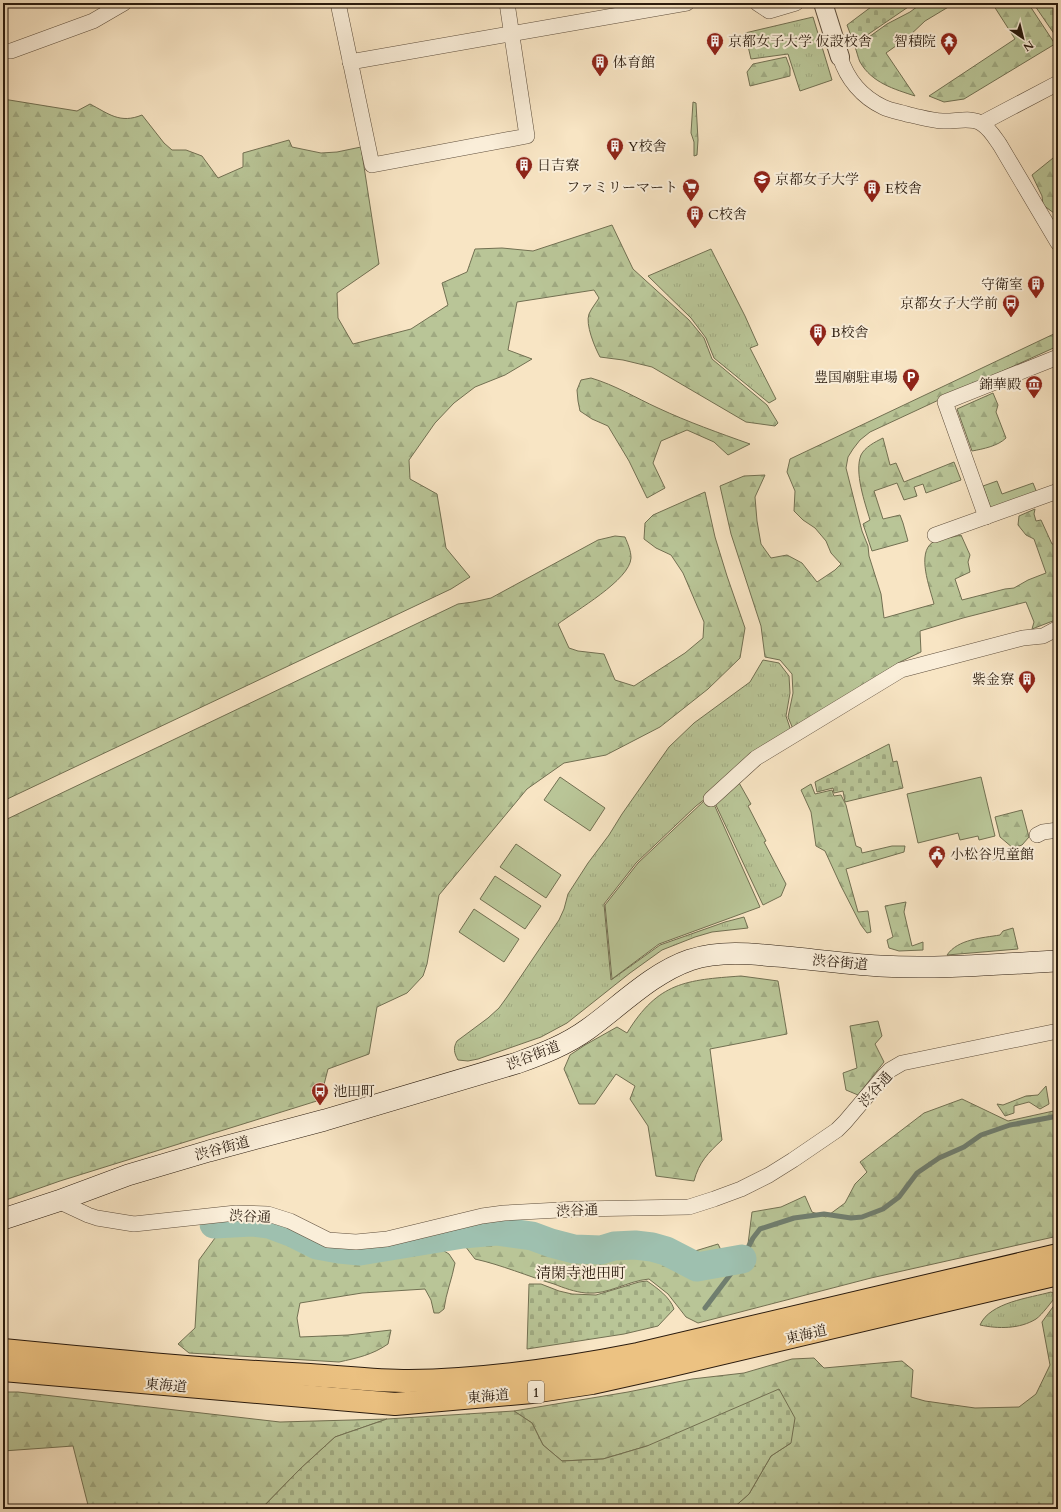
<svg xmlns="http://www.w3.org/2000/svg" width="1061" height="1512" viewBox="0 0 1061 1512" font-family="Cardo,'Noto Serif JP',serif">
  <defs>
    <pattern id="grass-tufts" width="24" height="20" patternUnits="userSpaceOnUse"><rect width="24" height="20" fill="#b9c597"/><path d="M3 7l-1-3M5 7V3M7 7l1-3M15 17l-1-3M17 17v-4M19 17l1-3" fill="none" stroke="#9fa981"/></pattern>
    <pattern id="forest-firs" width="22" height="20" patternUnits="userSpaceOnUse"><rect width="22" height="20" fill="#b9c597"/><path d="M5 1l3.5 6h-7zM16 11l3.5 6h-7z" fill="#9fa981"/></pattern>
    <pattern id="cemetery-stones" width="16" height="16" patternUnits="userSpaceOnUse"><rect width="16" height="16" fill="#b9c597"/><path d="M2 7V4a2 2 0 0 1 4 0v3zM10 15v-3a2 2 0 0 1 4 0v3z" fill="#9fa981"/></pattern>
  </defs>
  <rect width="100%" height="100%" fill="#f8e5c4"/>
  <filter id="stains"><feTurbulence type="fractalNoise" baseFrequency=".005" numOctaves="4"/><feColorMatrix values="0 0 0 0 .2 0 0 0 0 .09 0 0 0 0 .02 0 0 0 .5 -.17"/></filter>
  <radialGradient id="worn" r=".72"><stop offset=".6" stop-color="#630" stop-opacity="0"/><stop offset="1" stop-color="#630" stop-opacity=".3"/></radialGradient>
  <g fill="url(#grass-tufts)" stroke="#727052">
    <path d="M 813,17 L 832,80 L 800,91 L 788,54 L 751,59 L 745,33 Z"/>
    <path d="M 711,249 L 745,316 L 758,345 L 750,348 L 776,399 L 769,403 L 714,358 L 706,338 L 691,318 L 648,276 Z"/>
    <path d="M 763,660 L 779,663 L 789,676 L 790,693 L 786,716 L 791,731 L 696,806 L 636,863 L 604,904 L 611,980 L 660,945 L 725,922 L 744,917 L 748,928 L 712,932 L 695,937 L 662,950 L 630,973 L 567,1023 L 541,1037 L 478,1059 L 468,1061 L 458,1060 C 454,1053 453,1048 457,1041 L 488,1018 L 499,1008 L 507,997 L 559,920 L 564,909 L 568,894 L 588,863 L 609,835 L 622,814 L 669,747 L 694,723 L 750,682 Z"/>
    <path d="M 738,781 L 751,804 L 748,806 L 766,841 L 764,842 L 786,884 L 781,896 L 763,905 L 714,801 Z"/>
    <path d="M 1051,1292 L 1057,1295 C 1052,1301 1042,1315 1036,1319 C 1020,1329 998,1329 980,1325 C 990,1302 1030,1298 1051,1292 Z"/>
  </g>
  <g fill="url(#forest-firs)" stroke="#727052">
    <path d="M 922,3 L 955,3 L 925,21 L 907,38 L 886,53 L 915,96 C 894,89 872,83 860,62 C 858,58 857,52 855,47 L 887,24 L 910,12 Z"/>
    <path d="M 992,3 L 1028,3 L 1055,44 L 964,99 L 944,102 L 929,96 L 1015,39 Z"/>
    <path d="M 786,57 L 790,68 L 790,76 L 750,86 L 747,72 L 753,64 Z"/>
    <path d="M 3,99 L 77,111 L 90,104 C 109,114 120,124 142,115 L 164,143 L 172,150 L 186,150 L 202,156 L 218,178 L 243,167 L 243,153 L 289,140 L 292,147 L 321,153 L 337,152 L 361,147 L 379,264 L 337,293 L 338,318 L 353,344 L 411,329 L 448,305 L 442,283 L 467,272 L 475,249 L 502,248 L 533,251 L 612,225 L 633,269 L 689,320 L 704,338 L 712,359 L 767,405 L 778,423 L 775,426 L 746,422 L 652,367 L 623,360 L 600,357 C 595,348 585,324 589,314 C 591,309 596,303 599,298 L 594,290 L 517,302 L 508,350 L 532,359 L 505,375 L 475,387 L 454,403 L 435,423 L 409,460 L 410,479 L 437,494 L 446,548 L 470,577 L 451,589 L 3,801 Z"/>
    <path d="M 693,102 L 696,103 L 698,140 L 697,155 L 694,156 L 694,142 L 691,133 Z"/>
    <path d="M 1058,154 L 1058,216 L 1043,205 L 1042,196 L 1032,175 Z"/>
    <path d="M 1058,332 L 1058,346 L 943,398 L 870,432 L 860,440 L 853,449 L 848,457 L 846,468 L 862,531 L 868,546 L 869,556 L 881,594 L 884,618 L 934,604 C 930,588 916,553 933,542 C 939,539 954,537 961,535 L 970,555 L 968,562 L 970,572 L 955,579 L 962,600 L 1005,589 L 1014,588 L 1028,580 L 1046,573 L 1034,539 L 1026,535 L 1018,525 L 1019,516 L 1035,509 L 1034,514 L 1036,521 L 1041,520 L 1052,544 L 1058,544 L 1058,619 L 1032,629 L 1034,622 L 1026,602 L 963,618 L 920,631 L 921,652 L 900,662 L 793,729 L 788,717 L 793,693 L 792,674 L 780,660 L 765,657 L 761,626 L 731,534 L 720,486 L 744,476 L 765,475 L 755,497 L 757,521 L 761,544 L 771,558 L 787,555 L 802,563 L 817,582 L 835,570 L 841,564 L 831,553 L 826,541 L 815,528 L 803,520 L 794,511 L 795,491 L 787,472 L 790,459 Z"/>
    <path d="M 591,378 C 615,385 636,398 658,408 C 688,422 719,433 750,444 L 728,455 L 714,442 L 687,430 L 661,441 L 653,463 L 665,488 L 647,498 L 629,461 L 608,426 L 592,419 L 580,411 L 578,401 L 577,390 L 581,380 Z"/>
    <path d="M 993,393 L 998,405 L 996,412 L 1006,438 C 998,446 983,449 972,451 L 957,409 Z"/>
    <path d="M 883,438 L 890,465 L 896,463 L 904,482 L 954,462 L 961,480 L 926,493 L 923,484 L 914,487 L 917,496 L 904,500 L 897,483 L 874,491 L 883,519 L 900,515 L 903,523 L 908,541 L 872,551 L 863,524 L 870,520 C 865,503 854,472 861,455 C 865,447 875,442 883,438 Z"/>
    <path d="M 705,492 L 715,537 L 727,576 L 745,628 L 740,658 L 708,689 L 660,727 L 606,755 L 564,763 L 527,789 L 439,895 L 427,964 L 423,976 L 407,993 L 377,1007 L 369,1054 L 328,1069 L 320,1100 L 60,1181 L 3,1201 L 3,821 L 458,604 L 473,602 L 491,598 L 598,540 L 615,536 L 625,537 C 628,544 631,551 631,558 C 630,580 575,611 558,624 L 569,648 L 578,651 L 604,654 L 615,680 L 634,686 L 685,653 L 703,638 L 704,622 L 683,573 L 671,555 L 656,548 L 644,539 L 645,523 L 653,515 Z"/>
    <path d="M 811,784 L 815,794 L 832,790 L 834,796 L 841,795 L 846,805 L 856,846 L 861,848 L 862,853 L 892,846 L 905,846 L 904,852 L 846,869 L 858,912 L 868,911 L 871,932 L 867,933 L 861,925 L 841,886 L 825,851 L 816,846 L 811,812 L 801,790 Z"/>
    <path d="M 1022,810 L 1029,837 L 1022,845 L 1013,848 L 1000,837 L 995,817 Z"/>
    <path d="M 906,902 L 904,912 L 912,946 L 923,942 L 923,950 L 899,951 L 889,948 L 887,940 L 893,937 L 885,906 Z"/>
    <path d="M 1013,928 L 1018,949 L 947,955 C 958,939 982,938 1000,935 L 1003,931 Z"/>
    <path d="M 741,976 L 778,981 L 787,1034 L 710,1049 L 722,1140 C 708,1153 699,1162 694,1181 L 656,1176 L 648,1126 L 630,1099 L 635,1086 L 616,1074 L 595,1104 L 579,1104 L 564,1069 L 570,1055 L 585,1045 L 617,1027 L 627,1033 C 658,982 686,980 741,976 Z"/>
    <path d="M 878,1021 L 882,1036 L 875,1044 L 884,1062 L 858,1095 L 846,1090 L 843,1073 L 857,1068 L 850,1026 Z"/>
    <path d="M 1046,1086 L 1049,1104 L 1040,1109 L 1029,1102 L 1014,1106 L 1014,1113 L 1005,1116 L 997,1104 L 1003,1105 L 1026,1096 L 1038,1095 Z"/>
    <path d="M 962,1099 L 1008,1121 L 1058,1110 L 1058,1236 L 871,1278 L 698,1323 L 686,1317 L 668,1294 L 649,1279 C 627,1281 608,1295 586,1293 C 575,1292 564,1288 554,1284 C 527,1276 502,1265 475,1259 L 465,1246 L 464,1236 L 495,1235 L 538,1238 L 565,1250 L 597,1254 L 630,1250 L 682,1255 L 718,1244 L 726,1260 L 747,1252 L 752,1212 L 781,1207 L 805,1196 L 812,1212 L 826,1217 L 845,1203 L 855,1184 L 867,1172 L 860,1162 L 924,1113 Z"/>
    <path d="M 248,1229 L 270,1231 L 293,1240 L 313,1254 L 345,1257 L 393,1254 L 434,1245 L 449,1254 L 455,1263 C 452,1279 446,1293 444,1309 L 439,1313 L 434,1313 L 431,1300 L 425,1289 L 362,1293 L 300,1303 L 297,1318 L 300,1337 L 348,1335 L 391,1330 L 388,1344 C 372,1355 357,1358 339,1362 L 189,1353 L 178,1344 L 195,1328 L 199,1260 L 215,1238 L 223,1231 Z"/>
    <path d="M 1058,1300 L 1058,1509 L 732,1509 L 749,1494 L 771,1456 L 791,1443 L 647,1446 L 603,1459 L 562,1461 L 543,1445 L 532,1423 L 514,1411 L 628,1392 L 692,1379 L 744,1373 L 792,1359 L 814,1358 L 824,1368 L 902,1361 L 913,1370 L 911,1397 L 925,1401 L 975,1408 L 1019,1407 L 1036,1394 L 1050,1365 L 1042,1322 Z"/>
    <path d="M 3,1392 L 18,1392 L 280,1422 L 387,1419 L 335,1437 L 300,1469 L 261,1509 L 89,1509 L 73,1446 L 3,1451 Z"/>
  </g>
  <g fill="url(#cemetery-stones)" stroke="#727052">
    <path d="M 870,3 L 914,3 L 854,44 L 847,25 L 871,7 Z"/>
    <path d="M 1033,3 L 1058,3 L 1058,38 L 1057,38 Z"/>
    <path d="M 889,744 L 893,762 L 897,761 L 903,788 L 845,802 L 843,791 L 834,793 L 833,788 L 817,792 L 815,782 Z"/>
    <path d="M 647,1281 C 657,1288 670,1297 674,1309 L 658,1326 L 624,1334 L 527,1349 L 529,1284 L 541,1284 L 559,1291 L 572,1294 L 596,1295 L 639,1282 Z"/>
    <path d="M 779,1389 L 795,1418 L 791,1443 L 771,1456 L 749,1494 L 732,1509 L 261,1509 L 300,1469 L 335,1437 L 387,1419 L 514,1411 L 532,1423 L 543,1445 L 562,1461 L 603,1459 L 647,1446 Z"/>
  </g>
  <g fill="#b9c597" stroke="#727052">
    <path d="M 997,481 L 1002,494 L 1033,483 L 1037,493 L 991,509 L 983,486 Z"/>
    <path d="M 560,777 L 605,808 L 590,831 L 544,800 Z"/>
    <path d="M 981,777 L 995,836 L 979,840 L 978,836 L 960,840 L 958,833 L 918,843 L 907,794 Z"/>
    <path d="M 705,800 L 713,802 L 760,907 L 659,944 L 612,979 L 605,905 L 638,863 Z"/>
    <path d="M 516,844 L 561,875 L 546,898 L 500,867 Z"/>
    <path d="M 495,876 L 541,906 L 525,929 L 480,899 Z"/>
    <path d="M 474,909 L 519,939 L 504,962 L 459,932 Z"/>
  </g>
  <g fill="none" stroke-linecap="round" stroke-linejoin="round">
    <path stroke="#707e6f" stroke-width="5" d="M 705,1308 L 742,1259 L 753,1238 L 760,1229 L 794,1218 L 824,1214 L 851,1218 L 862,1217 L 883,1209 L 899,1197 L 917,1173 L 939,1158 L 964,1147 L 981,1135 L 1010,1125 L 1058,1116"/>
    <path stroke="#9ec0af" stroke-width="29" d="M 214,1224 L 252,1222 L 269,1224 L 293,1233 L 317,1245 L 339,1249 L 360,1251 L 463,1234 L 496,1231 L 532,1236 L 551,1243 L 574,1249 L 601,1250 L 614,1246 L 635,1245 L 652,1247 L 666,1251 L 697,1267 L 742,1259"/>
    <g stroke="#5e4e3c" stroke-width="16">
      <g id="minor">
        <path d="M 338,3 L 372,165 L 527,136 L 507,3"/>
        <path d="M 757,3 L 769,11 L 796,3"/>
        <path d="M 3,51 L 11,51 L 93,21 L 124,3"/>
        <path d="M 840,57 C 847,79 862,97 883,107 C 891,111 901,112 910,115 C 920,117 932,121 943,121 C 955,122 972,116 982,124 C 990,129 995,138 1000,145 L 1058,243"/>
        <path d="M 350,62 L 687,3"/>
        <path d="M 982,123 L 1058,83"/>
        <path d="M 986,517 L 945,402 L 1058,357"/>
        <path d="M 935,535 L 1058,491"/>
        <path d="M 711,799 L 756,758 L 901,670 L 1023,638 L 1043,636 L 1058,628"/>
        <path d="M 1037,835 L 1043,832 L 1058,830"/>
        <path d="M 58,1201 L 88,1215 L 97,1218 L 134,1224 L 236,1213 L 268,1214 L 290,1221 L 328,1240 L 356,1242 L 387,1239 L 482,1216 L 504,1213 L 578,1209 L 689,1207 L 714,1199 L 741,1189 L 769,1175 L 793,1160 L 837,1130 L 845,1122 L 884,1076 L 890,1070 L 902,1063 L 1058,1031"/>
      </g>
    </g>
    <g stroke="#5e4e3c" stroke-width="20">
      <path id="tertiary" d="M 823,3 L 840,57"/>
    </g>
    <g stroke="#2a1b0e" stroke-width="22">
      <path id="secondary" d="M 3,1219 L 58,1201 L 128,1175 L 209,1151 L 325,1120 L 517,1063 C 542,1054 566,1045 588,1029 C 620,1006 652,973 690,960 C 722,950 754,954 786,957 C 817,960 848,964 880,966 C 939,969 999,964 1058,961"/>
    </g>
    <g stroke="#2a1b0e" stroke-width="24">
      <g id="trunk">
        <path d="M 3,1350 C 105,1360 207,1370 310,1375 C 343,1377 376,1381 409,1381 C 486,1380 562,1369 638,1354 L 1058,1255"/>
        <path d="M 3,1370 L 395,1404 L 532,1392 L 592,1383 L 664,1367 L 1058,1274"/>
      </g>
    </g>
    <use href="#minor" stroke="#faeed9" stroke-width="15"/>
    <use href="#tertiary" stroke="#faeed9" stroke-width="18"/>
    <use href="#secondary" stroke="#faeed9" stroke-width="21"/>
    <use href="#trunk" stroke="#ecc282" stroke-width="22"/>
  </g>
  <defs>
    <g id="building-pin" transform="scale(0.9)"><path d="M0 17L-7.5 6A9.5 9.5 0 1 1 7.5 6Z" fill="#8f2418" stroke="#faeed9"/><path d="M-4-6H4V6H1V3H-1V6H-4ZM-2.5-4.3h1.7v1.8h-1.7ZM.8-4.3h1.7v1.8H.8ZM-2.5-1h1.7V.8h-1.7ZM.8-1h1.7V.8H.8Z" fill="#fff"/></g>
    <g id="temple-pin" transform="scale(0.9)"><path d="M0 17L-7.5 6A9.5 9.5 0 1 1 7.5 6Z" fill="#8f2418" stroke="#faeed9"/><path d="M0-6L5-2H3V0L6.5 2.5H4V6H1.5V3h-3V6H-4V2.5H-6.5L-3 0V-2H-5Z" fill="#fff"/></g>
    <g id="university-pin" transform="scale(0.9)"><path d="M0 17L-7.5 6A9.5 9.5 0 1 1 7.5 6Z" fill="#8f2418" stroke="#faeed9"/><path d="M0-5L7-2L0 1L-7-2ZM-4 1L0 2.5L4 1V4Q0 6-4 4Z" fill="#fff"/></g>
    <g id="supermarket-pin" transform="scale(0.9)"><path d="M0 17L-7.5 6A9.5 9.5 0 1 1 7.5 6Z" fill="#8f2418" stroke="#faeed9"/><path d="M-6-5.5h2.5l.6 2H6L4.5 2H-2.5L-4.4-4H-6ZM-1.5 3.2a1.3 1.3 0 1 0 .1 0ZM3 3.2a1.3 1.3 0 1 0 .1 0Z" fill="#fff"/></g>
    <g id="bus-pin" transform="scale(0.9)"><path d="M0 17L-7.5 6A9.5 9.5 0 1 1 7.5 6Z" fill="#8f2418" stroke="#faeed9"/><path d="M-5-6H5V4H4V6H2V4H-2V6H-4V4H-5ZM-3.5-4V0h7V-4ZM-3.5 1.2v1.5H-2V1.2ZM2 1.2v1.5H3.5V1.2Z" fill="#fff"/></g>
    <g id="parking-pin" transform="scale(0.9)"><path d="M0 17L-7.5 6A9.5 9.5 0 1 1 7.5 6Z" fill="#8f2418" stroke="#faeed9"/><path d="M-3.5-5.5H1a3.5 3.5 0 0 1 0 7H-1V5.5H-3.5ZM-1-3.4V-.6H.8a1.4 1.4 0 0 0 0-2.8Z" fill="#fff"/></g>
    <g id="museum-pin" transform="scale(0.9)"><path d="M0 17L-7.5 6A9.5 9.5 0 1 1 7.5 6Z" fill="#8f2418" stroke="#faeed9"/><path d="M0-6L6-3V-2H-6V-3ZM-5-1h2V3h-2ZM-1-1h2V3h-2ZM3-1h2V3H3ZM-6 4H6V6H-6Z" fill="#fff"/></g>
    <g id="civic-pin" transform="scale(0.9)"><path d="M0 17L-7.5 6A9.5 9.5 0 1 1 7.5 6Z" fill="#8f2418" stroke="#faeed9"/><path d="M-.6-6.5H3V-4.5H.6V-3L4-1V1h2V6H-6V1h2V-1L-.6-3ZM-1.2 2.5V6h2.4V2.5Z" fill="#fff"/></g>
  </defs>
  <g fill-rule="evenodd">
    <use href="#building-pin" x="715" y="41"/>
    <use href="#temple-pin" x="949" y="41"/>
    <use href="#building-pin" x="600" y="62"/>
    <use href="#building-pin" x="615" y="146"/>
    <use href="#building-pin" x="524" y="165"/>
    <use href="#university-pin" x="762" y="179"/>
    <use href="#supermarket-pin" x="691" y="187"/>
    <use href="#building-pin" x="872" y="188"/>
    <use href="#building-pin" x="695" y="214"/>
    <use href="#building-pin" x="1036" y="284"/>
    <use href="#bus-pin" x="1011" y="303"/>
    <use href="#building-pin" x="818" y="332"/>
    <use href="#parking-pin" x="911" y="377"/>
    <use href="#museum-pin" x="1034" y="384"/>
    <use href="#building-pin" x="1027" y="679"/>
    <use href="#civic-pin" x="937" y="854"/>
    <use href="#bus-pin" x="320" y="1091"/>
  </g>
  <g text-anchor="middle" stroke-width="4" stroke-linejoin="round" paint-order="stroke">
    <rect fill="#faeed9" stroke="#685a4b" stroke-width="1" x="528" y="1381" width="16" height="22" rx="3"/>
    <g font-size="13" font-weight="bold" fill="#2a1b0e">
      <text x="536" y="1397">1</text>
    </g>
    <g font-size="14" fill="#2a1b0e" stroke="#faeed9" text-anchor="start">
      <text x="728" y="46">京都女子大学 仮設校舎</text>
      <text x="936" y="46" text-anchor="end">智積院</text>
      <text x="613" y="67">体育館</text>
      <text x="628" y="151">Y校舎</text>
      <text x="537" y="170">日吉寮</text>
      <text x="775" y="184">京都女子大学</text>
      <text x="678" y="192" text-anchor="end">ファミリーマート</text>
      <text x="885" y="193">E校舎</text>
      <text x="708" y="219">C校舎</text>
      <text x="1023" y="289" text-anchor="end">守衛室</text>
      <text x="998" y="308" text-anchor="end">京都女子大学前</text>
      <text x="831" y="337">B校舎</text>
      <text x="898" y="382" text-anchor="end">豊国廟駐車場</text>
      <text x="1021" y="389" text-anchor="end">錦華殿</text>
      <text x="1014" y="684" text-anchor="end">紫金寮</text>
      <text x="950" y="859">小松谷児童館</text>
      <text x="333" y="1096">池田町</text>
    </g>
    <g font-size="14" fill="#2a1b0e" stroke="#faeed9">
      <text transform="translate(840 962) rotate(5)" y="5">渋谷街道</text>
      <text transform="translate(533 1055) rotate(-21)" y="5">渋谷街道</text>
      <text transform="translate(875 1089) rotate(-48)" y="5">渋谷通</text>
      <text transform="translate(222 1148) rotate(-15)" y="5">渋谷街道</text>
      <text transform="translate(577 1210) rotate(-2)" y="5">渋谷通</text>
      <text transform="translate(250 1216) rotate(3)" y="5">渋谷通</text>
      <text transform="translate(806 1334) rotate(-13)" y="5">東海道</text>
      <text transform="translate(166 1385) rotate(5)" y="5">東海道</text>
      <text transform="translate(488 1396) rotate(-5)" y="5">東海道</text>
    </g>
    <g font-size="15" fill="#2a1b0e" stroke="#faeed9">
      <text x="581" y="1278">清閑寺池田町</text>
    </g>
  </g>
  <rect width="1061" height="1512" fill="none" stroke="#f8e5c4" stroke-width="16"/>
  <rect x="4" y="4" width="1053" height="1504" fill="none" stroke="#2a1b0e" stroke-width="2"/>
  <rect x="8" y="8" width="1045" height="1496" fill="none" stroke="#2a1b0e"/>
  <g transform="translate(1023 38) rotate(145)" stroke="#faeed9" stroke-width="3" paint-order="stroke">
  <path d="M0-3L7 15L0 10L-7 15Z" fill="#2a1b0e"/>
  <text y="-6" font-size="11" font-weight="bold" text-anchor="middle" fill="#2a1b0e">N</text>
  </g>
  <rect width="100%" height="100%" filter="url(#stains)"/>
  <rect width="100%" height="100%" fill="url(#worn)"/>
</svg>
